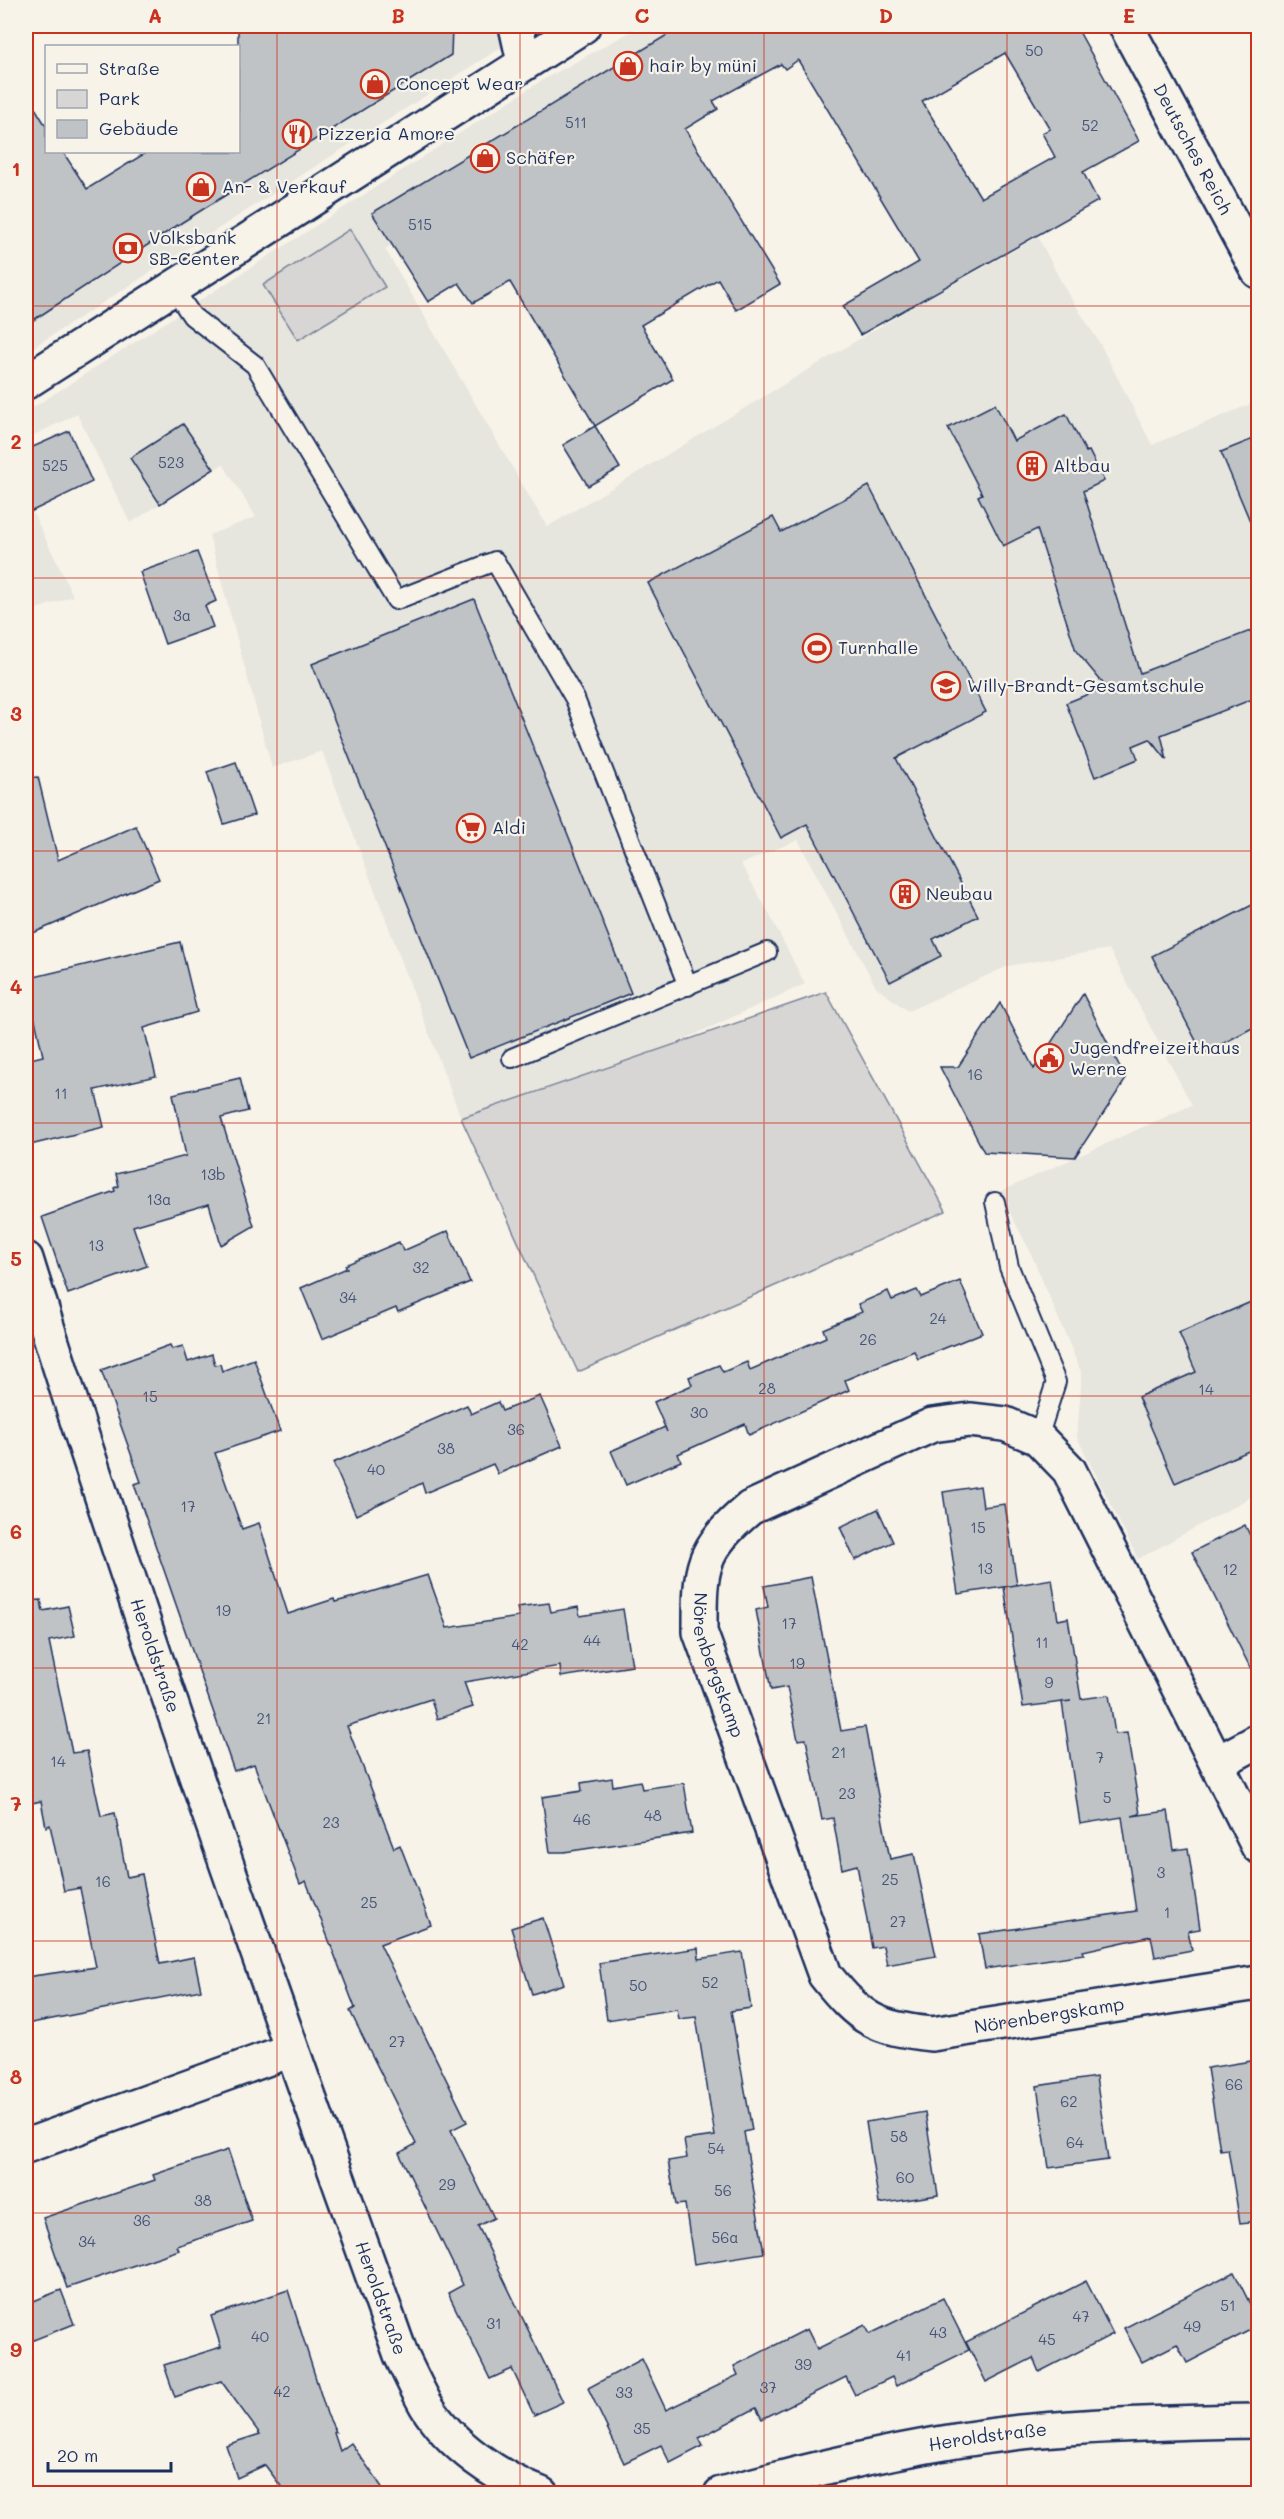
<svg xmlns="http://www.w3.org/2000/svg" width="1284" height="2519" viewBox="0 0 1284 2519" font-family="Mali,sans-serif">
  <rect width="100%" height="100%" fill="#f7f3e8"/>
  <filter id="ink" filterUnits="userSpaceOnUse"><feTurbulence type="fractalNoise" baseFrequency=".0167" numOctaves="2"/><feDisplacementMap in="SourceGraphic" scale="12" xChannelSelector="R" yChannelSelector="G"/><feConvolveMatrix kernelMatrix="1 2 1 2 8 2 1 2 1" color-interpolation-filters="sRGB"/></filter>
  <g filter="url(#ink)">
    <g fill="#e6e5de">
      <path d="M 424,26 L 534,26 L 26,352 L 26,285 L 228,152 L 238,152 L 239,145 Z"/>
      <path d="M 641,26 L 754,26 L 385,249 L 547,527 L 921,302 L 1038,237 L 1065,289 L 1099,342 L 1152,445 L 1258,401 L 1258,1496 L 1249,1498 L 1138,1559 L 1077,1437 L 1082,1374 L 1030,1251 L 999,1192 L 1192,1105 L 1109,949 L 1008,966 L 908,1011 L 876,987 L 798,840 L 741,864 L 767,910 L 805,984 L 654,1053 L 461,1118 L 322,751 L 272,768 L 209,535 L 256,517 L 223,464 L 130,523 L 77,414 L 26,439 L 26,412 L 541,81 Z"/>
      <path d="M 26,498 L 73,596 L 26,613 Z"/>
    </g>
    <g fill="#d7d6d4" stroke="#798299" stroke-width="1.5">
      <path d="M 350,229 L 385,287 L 298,340 L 263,285 Z"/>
      <path d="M 826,992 L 946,1211 L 578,1372 L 461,1118 Z"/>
    </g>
    <g fill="#c0c3c5" stroke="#1b2f5e" stroke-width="1.5" fill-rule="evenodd">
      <path d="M 238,26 L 452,26 L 451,55 L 181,223 L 26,325 L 26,93 L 46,126 L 46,152 L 63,152 L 87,189 L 147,152 L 238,152 Z"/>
      <path d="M 682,26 L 1076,26 L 1139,141 L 1083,172 L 1098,201 L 860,335 L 843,306 L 919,262 L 798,60 L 785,69 L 781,64 L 713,101 L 718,109 L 685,129 L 780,284 L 736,310 L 718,279 L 641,325 L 673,379 L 595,426 L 510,282 L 473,303 L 459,283 L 428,302 L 372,213 ZM 1005,53 L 1050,129 L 1042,133 L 1055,157 L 981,198 L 922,101 Z"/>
      <path d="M 995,404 L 1014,441 L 1066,414 L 1086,452 L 1089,451 L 1104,481 L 1083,491 L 1140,673 L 1258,628 L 1258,697 L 1161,735 L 1167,760 L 1150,739 L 1133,746 L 1138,759 L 1095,777 L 1066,703 L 1106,687 L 1076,651 L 1037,529 L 1003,546 L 978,496 L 982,494 L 948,428 Z"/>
      <path d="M 183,424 L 214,469 L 160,504 L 130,458 Z"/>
      <path d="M 595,426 L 620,468 L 588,486 L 563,445 Z"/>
      <path d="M 69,431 L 92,482 L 26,514 L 26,450 Z"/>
      <path d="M 1258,437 L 1258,540 L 1221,452 Z"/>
      <path d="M 869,486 L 986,712 L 896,758 L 978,916 L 933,939 L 941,956 L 890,982 L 807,824 L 781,838 L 648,583 L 773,517 L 781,532 Z"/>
      <path d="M 197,552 L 216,601 L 205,606 L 213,627 L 165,644 L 140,572 Z"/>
      <path d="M 474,599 L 631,993 L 469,1058 L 312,664 Z"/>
      <path d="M 236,762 L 254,815 L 224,824 L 207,772 Z"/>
      <path d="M 38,777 L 58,860 L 136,826 L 159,879 L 26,936 L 26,778 Z"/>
      <path d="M 1258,902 L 1258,1025 L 1203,1054 L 1152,956 Z"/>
      <path d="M 180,942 L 197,1012 L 144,1028 L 156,1076 L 95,1090 L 104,1127 L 26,1146 L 26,1060 L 43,1056 L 26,979 Z"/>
      <path d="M 1083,994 L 1126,1079 L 1075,1157 L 984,1152 L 940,1067 L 958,1067 L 1000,1003 L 1034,1069 Z"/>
      <path d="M 240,1078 L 248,1111 L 221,1118 L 254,1226 L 221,1245 L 209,1204 L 133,1226 L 147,1266 L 68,1294 L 42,1217 L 115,1191 L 114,1188 L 119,1186 L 116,1174 L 186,1156 L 173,1094 Z"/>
      <path d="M 448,1231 L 470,1282 L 398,1312 L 396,1308 L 322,1339 L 301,1288 L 347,1268 L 345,1265 L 399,1242 L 403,1251 Z"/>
      <path d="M 960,1281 L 982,1333 L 918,1359 L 914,1351 L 845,1380 L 849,1390 L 749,1435 L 745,1424 L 678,1454 L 681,1461 L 626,1485 L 611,1451 L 665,1427 L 667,1432 L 654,1402 L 692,1385 L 689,1377 L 719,1365 L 723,1372 L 747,1362 L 750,1370 L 826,1337 L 823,1329 L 862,1312 L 858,1304 L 888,1291 L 892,1300 L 917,1290 L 921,1297 Z"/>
      <path d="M 1258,1299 L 1258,1447 L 1175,1483 L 1138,1397 L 1196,1372 L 1179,1333 Z"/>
      <path d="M 170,1345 L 172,1349 L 183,1346 L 188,1362 L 212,1354 L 215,1365 L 220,1364 L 222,1371 L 254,1359 L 280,1431 L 215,1453 L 242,1529 L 259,1523 L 288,1614 L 334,1599 L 335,1602 L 354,1597 L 428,1575 L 447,1628 L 519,1617 L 517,1607 L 549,1603 L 551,1612 L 578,1607 L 580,1616 L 623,1609 L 632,1666 L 561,1677 L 560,1666 L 464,1682 L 473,1707 L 437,1719 L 431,1699 L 347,1726 L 394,1848 L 400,1845 L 431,1925 L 380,1944 L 467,2122 L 451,2130 L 494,2218 L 478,2226 L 563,2402 L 534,2415 L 512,2369 L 490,2379 L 448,2293 L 463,2285 L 399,2153 L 416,2144 L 350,2011 L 355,2008 L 306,1881 L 300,1884 L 254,1764 L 234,1771 L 134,1484 L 141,1482 L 101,1370 Z"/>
      <path d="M 540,1396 L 562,1446 L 498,1474 L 493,1464 L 425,1493 L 422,1483 L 356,1515 L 333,1463 L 467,1405 L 471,1414 L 498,1402 L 502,1411 Z"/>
      <path d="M 980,1486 L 983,1507 L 1005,1504 L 1017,1585 L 958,1594 L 943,1492 Z"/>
      <path d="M 878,1509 L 893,1542 L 855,1560 L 840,1527 Z"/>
      <path d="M 1245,1525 L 1258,1552 L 1258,1683 L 1192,1552 Z"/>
      <path d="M 811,1577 L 841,1731 L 865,1727 L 890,1859 L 914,1854 L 936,1956 L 887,1965 L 883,1946 L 872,1948 L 857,1865 L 842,1869 L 833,1818 L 822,1820 L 806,1739 L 798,1740 L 787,1687 L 771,1690 L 756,1610 L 768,1607 L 764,1586 Z"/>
      <path d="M 1052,1579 L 1058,1620 L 1068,1618 L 1081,1699 L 1109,1695 L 1115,1734 L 1127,1733 L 1140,1814 L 1132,1816 L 1168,1811 L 1174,1850 L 1188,1848 L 1200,1929 L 1188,1931 L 1192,1950 L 1155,1957 L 1151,1936 L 1083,1951 L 1084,1954 L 985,1969 L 979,1934 L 1136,1911 L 1122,1817 L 1080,1824 L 1062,1702 L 1071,1701 L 1023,1707 L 1004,1587 Z"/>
      <path d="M 41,1600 L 43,1611 L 68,1606 L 75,1636 L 49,1641 L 72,1753 L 87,1751 L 101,1816 L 115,1813 L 127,1877 L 142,1874 L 160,1964 L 194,1957 L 201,1990 L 26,2024 L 26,1977 L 96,1967 L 80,1888 L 64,1891 L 50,1825 L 46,1827 L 41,1801 L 32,1803 L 26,1770 L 26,1601 Z"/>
      <path d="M 612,1778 L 613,1786 L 640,1781 L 642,1789 L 684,1783 L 692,1833 L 564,1852 L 550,1852 L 542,1797 L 582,1791 L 581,1783 Z"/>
      <path d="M 543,1918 L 564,1984 L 532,1994 L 511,1928 Z"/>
      <path d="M 698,1948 L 699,1959 L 742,1952 L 751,2008 L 731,2011 L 752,2130 L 744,2132 L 764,2253 L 694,2264 L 685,2204 L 676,2205 L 668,2161 L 687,2158 L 684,2140 L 715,2136 L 696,2017 L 679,2019 L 677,2009 L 607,2020 L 599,1963 Z"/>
      <path d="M 1258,2060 L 1258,2221 L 1240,2223 L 1228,2149 L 1220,2150 L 1207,2068 Z"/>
      <path d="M 1096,2077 L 1108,2160 L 1049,2168 L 1037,2086 Z"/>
      <path d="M 925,2112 L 938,2195 L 879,2204 L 866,2122 Z"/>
      <path d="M 228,2150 L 252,2221 L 177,2246 L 179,2250 L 67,2288 L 43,2218 L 155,2180 L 153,2175 Z"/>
      <path d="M 1234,2272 L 1258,2320 L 1258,2326 L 1187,2363 L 1177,2344 L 1142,2362 L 1124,2328 Z"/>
      <path d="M 1086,2281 L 1113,2334 L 1039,2372 L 1033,2358 L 986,2382 L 966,2342 Z"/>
      <path d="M 61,2290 L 74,2324 L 26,2343 L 26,2304 Z"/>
      <path d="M 288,2290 L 327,2414 L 336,2432 L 334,2433 L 340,2451 L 351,2443 L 386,2493 L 286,2493 L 265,2465 L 237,2478 L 226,2445 L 260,2434 L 221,2381 L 175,2397 L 164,2365 L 221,2347 L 211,2316 Z"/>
      <path d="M 943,2298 L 969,2350 L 896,2386 L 892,2377 L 855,2395 L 846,2377 L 762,2419 L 756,2408 L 699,2438 L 703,2446 L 670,2463 L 661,2445 L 624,2463 L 588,2388 L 642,2359 L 666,2410 L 738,2375 L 734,2366 L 807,2329 L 817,2349 L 865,2325 L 870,2334 Z"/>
    </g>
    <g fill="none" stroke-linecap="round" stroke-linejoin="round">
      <g stroke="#1b2f5e" stroke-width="22">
        <g id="service">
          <path d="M 173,288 L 192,316 L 255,365 L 396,600 L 495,561 L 575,699 L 688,986"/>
          <path d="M 512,1058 L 767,952"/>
          <path d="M 995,1202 L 1009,1267 L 1056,1382 L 1038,1438"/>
        </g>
      </g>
      <g stroke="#1b2f5e" stroke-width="38">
        <g id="minor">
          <path d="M 516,26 L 524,62"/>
          <path id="s1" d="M 1126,26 L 1258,271"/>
          <path id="s2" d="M 26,1259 C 140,1628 271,1992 401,2355 C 409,2372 417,2389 426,2405 C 450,2445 498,2478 541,2494"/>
          <path d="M 1217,1763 L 1258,1741"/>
          <path id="s3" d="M 1258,1846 L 1069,1470 L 1038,1438 L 1005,1424 L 970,1420 L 932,1425 L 750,1508 C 699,1551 700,1568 700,1632 L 825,1975 C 861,2020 875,2028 932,2034 L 1258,1983"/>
          <path d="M 26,2146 L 291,2050"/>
          <path id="s4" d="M 721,2494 C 819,2467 920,2443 1021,2432 C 1100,2424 1179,2422 1258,2421"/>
        </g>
      </g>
      <g stroke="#1b2f5e" stroke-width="38">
        <path id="secondary" d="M 26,382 L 583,26"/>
      </g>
      <use href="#service" stroke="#f7f3e8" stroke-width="18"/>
      <use href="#minor" stroke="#f7f3e8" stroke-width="33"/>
      <use href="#secondary" stroke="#f7f3e8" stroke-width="33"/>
    </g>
  </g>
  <path fill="none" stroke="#c8321e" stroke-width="1.5" stroke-opacity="0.55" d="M 277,26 L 277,2494M 520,26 L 520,2494M 764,26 L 764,2494M 1007,26 L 1007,2494M 26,306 L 1258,306M 26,578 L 1258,578M 26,851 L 1258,851M 26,1123 L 1258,1123M 26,1396 L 1258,1396M 26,1668 L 1258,1668M 26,1941 L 1258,1941M 26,2213 L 1258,2213"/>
  <defs>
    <g id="shop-ring" transform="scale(1.5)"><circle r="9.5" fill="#f7f3e8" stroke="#c8321e" stroke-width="1.5"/><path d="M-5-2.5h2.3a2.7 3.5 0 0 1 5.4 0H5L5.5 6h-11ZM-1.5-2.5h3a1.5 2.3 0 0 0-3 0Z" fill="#c8321e"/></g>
    <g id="restaurant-ring" transform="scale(1.5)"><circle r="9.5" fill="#f7f3e8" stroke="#c8321e" stroke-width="1.5"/><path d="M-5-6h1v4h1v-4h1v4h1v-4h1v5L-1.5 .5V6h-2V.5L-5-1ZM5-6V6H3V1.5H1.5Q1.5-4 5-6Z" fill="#c8321e"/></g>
    <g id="bank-ring" transform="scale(1.5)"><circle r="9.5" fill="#f7f3e8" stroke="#c8321e" stroke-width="1.5"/><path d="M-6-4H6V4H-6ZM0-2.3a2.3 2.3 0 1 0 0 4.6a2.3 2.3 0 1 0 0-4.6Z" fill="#c8321e"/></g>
    <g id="building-ring" transform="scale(1.5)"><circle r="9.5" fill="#f7f3e8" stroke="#c8321e" stroke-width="1.5"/><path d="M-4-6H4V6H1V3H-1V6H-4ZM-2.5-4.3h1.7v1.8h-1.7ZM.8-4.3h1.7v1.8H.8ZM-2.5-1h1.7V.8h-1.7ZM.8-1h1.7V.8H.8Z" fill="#c8321e"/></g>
    <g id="stadium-ring" transform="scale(1.5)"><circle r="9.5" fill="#f7f3e8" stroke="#c8321e" stroke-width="1.5"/><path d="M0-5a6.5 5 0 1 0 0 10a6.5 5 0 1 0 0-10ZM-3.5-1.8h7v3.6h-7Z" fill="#c8321e"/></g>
    <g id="school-ring" transform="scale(1.5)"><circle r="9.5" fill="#f7f3e8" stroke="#c8321e" stroke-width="1.5"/><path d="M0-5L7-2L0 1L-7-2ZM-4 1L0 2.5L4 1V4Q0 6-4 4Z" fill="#c8321e"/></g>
    <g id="supermarket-ring" transform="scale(1.5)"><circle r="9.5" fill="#f7f3e8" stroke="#c8321e" stroke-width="1.5"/><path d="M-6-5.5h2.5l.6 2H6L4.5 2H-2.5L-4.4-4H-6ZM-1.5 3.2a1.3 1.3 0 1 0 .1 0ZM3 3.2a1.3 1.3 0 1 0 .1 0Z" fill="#c8321e"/></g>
    <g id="civic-ring" transform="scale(1.5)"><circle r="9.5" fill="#f7f3e8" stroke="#c8321e" stroke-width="1.5"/><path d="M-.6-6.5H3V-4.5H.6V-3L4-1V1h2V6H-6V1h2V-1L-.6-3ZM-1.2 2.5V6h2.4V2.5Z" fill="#c8321e"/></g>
  </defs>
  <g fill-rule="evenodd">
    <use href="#shop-ring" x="628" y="66"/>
    <use href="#shop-ring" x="375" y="84"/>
    <use href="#restaurant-ring" x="297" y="134"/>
    <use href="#shop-ring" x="485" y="158"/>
    <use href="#shop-ring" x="201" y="187"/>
    <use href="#bank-ring" x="128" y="248"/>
    <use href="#building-ring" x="1032" y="466"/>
    <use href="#stadium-ring" x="817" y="648"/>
    <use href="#school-ring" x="946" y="686"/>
    <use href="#supermarket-ring" x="471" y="828"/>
    <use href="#building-ring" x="905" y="894"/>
    <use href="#civic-ring" x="1049" y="1058"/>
  </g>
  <g text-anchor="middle" stroke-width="4.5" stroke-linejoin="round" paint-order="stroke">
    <g font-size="15" fill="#445478">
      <text x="1034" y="56">50</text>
      <text x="576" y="128">511</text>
      <text x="1090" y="131">52</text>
      <text x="420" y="230">515</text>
      <text x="171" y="468">523</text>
      <text x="55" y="471">525</text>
      <text x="182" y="621">3a</text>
      <text x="975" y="1080">16</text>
      <text x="61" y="1099">11</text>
      <text x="213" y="1180">13b</text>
      <text x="159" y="1205">13a</text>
      <text x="96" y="1251">13</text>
      <text x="421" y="1273">32</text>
      <text x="348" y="1303">34</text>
      <text x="938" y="1324">24</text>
      <text x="868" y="1345">26</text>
      <text x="767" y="1394">28</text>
      <text x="1206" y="1395">14</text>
      <text x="150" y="1402">15</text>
      <text x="699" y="1418">30</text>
      <text x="516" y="1435">36</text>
      <text x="446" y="1454">38</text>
      <text x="376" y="1475">40</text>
      <text x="188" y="1512">17</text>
      <text x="978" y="1533">15</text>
      <text x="985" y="1574">13</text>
      <text x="1230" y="1575">12</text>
      <text x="223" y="1616">19</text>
      <text x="789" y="1629">17</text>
      <text x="592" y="1646">44</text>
      <text x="1042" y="1648">11</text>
      <text x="520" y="1650">42</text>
      <text x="797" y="1669">19</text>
      <text x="1049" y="1688">9</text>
      <text x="264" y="1724">21</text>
      <text x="839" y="1758">21</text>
      <text x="1100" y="1763">7</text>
      <text x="58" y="1767">14</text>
      <text x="847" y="1799">23</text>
      <text x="1107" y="1803">5</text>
      <text x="653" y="1821">48</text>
      <text x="582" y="1825">46</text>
      <text x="331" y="1828">23</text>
      <text x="1161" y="1878">3</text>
      <text x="890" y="1885">25</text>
      <text x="103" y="1887">16</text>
      <text x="369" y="1908">25</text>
      <text x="1167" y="1918">1</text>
      <text x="898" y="1927">27</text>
      <text x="710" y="1988">52</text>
      <text x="638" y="1991">50</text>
      <text x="397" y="2047">27</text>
      <text x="1234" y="2090">66</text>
      <text x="1069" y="2107">62</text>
      <text x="899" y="2142">58</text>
      <text x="1075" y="2148">64</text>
      <text x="716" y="2154">54</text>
      <text x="905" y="2183">60</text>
      <text x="447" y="2190">29</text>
      <text x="723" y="2196">56</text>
      <text x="203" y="2206">38</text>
      <text x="142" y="2226">36</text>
      <text x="725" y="2243">56a</text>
      <text x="87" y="2247">34</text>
      <text x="1228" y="2311">51</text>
      <text x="1081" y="2322">47</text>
      <text x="494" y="2329">31</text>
      <text x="1192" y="2332">49</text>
      <text x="938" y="2338">43</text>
      <text x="260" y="2342">40</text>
      <text x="1047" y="2345">45</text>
      <text x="904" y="2361">41</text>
      <text x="803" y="2370">39</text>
      <text x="768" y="2393">37</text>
      <text x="282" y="2397">42</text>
      <text x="624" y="2398">33</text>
      <text x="642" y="2434">35</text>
    </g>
    <g font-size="18" fill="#1b2f5e" stroke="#f7f3e8" text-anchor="start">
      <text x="649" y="72">hair by müni</text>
      <text x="396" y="90">Concept Wear</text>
      <text x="318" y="140">Pizzeria Amore</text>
      <text x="506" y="164">Schäfer</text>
      <text x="222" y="193">An- &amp; Verkauf</text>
      <text x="149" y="244">Volksbank<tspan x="149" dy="21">SB-Center</tspan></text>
      <text x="1053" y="472">Altbau</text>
      <text x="838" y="654">Turnhalle</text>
      <text x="967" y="692">Willy-Brandt-Gesamtschule</text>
      <text x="492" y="834">Aldi</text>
      <text x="926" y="900">Neubau</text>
      <text x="1070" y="1054">Jugendfreizeithaus<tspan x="1070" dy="21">Werne</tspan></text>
    </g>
    <g font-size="18" fill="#1b2f5e" stroke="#f7f3e8">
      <text dy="6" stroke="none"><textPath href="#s1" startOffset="140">Deutsches Reich</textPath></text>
      <text dy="6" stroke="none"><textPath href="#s2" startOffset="417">Heroldstraße</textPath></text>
      <text dy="6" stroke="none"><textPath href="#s3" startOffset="952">Nörenbergskamp</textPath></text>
      <text dy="6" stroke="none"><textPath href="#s3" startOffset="1527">Nörenbergskamp</textPath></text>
      <text dy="6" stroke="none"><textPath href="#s2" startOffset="1098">Heroldstraße</textPath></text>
      <text dy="6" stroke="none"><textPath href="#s4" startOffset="273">Heroldstraße</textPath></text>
    </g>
  </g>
  <rect width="1284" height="2519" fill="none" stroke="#f7f3e8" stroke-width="66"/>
  <rect x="45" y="45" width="195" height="108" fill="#f7f3e8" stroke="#9fa5b1" stroke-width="1.5"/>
  <rect x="57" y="64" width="30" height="9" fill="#f7f3e8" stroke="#9fa5b1" stroke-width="1.5"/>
  <text x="99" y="75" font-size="18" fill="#1b2f5e">Straße</text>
  <rect x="57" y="90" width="30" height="18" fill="#d7d6d4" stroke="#9fa5b1" stroke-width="1.5"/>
  <text x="99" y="105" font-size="18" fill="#1b2f5e">Park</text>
  <rect x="57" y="120" width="30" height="18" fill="#c0c3c5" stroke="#9fa5b1" stroke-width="1.5"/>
  <text x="99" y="135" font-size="18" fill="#1b2f5e">Gebäude</text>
  <path d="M48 2462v9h123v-9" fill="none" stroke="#1b2f5e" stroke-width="3"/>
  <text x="57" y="2462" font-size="18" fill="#1b2f5e" stroke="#f7f3e8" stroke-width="4.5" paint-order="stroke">20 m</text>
  <rect x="33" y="33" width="1218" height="2453" fill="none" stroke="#c8321e" stroke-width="2"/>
  <g font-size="20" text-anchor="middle" font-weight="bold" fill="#c8321e">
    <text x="155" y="23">A</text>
    <text x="398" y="23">B</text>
    <text x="642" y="23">C</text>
    <text x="886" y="23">D</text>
    <text x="1129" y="23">E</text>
    <text x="16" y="176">1</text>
    <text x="16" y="449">2</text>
    <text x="16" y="721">3</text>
    <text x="16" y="994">4</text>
    <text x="16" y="1266">5</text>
    <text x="16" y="1539">6</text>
    <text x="16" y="1811">7</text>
    <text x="16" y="2084">8</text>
    <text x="16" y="2357">9</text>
  </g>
</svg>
